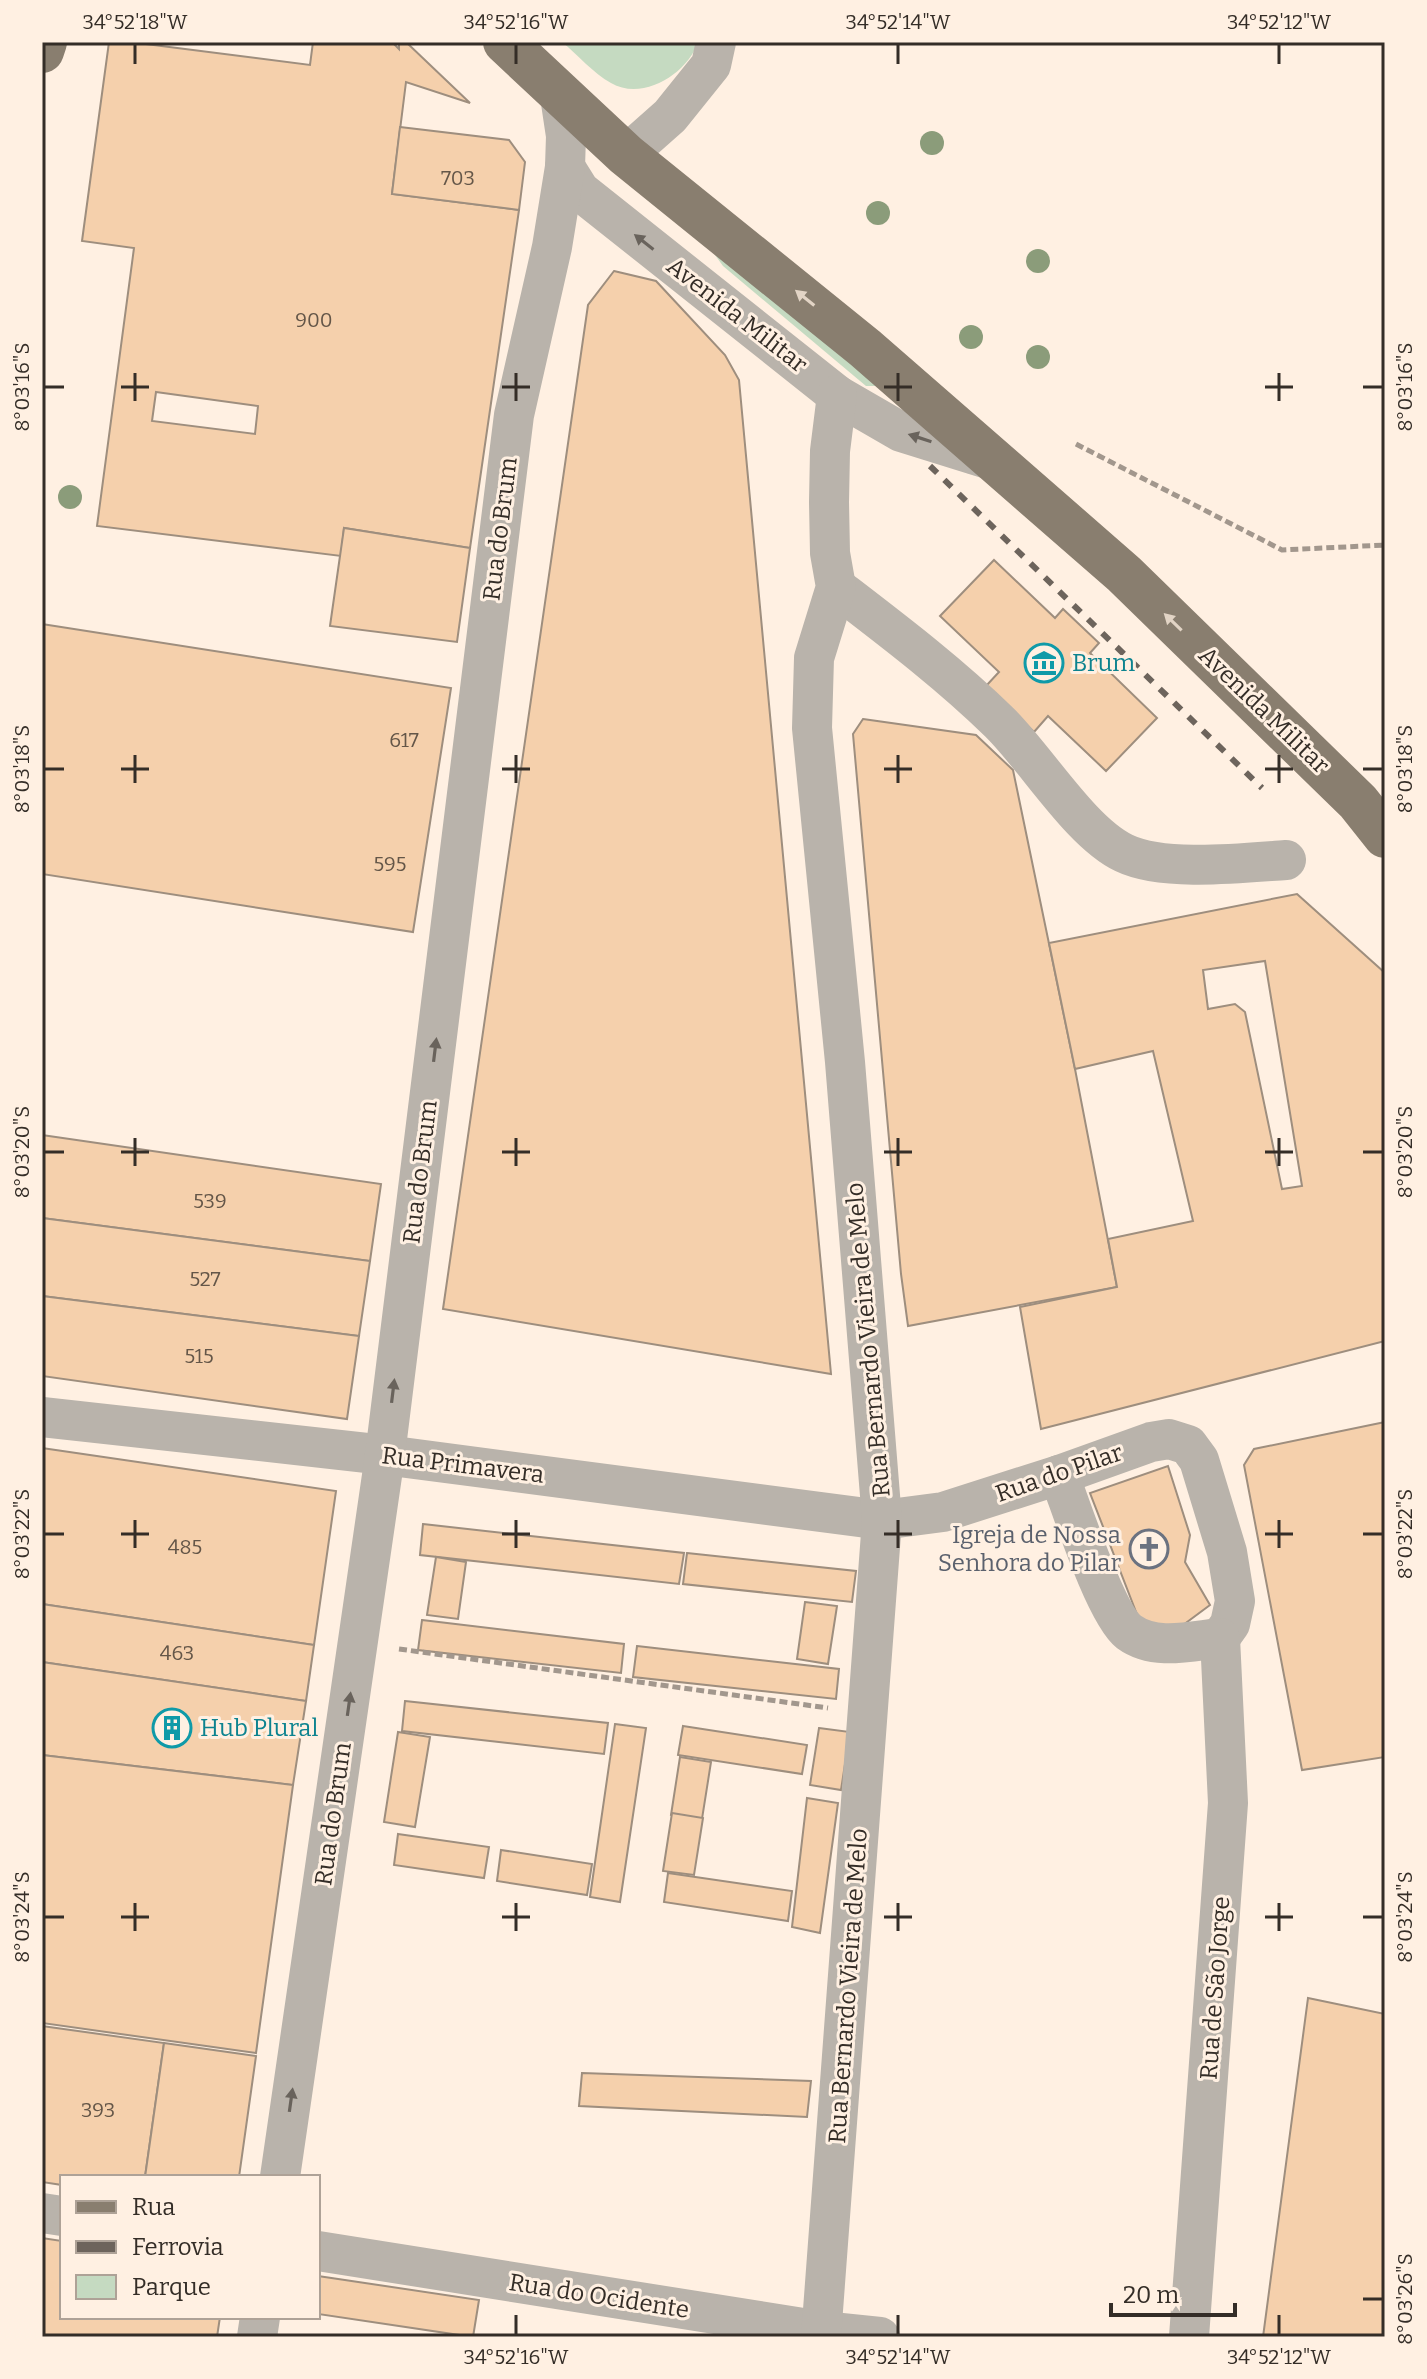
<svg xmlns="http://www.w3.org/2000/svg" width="1427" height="2379" viewBox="0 0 1427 2379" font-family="Bitter,serif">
  <rect width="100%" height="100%" fill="#fff0e2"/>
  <g fill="#c5dac1">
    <path d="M 562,42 L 698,42 C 688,73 643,102 611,83 C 593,73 578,55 562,42 Z"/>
    <path d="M 659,177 L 899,386 L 866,386 L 723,266 Z"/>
  </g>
  <g fill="#f5d0ac" stroke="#9e8e7e" stroke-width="2" fill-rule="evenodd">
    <path d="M 109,42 L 130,42 L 310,65 L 313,42 L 392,42 L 399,49 L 399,42 L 406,42 L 470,103 L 406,82 L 392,194 L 519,210 L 470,548 L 344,528 L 341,556 L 97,526 L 134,248 L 82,241 ZM 156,392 L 258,406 L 255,434 L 152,421 Z"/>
    <path d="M 400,127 L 509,140 L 525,162 L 519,210 L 392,194 Z"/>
    <path d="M 614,271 L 656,281 L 725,355 L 739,380 L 831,1374 L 443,1309 L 588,305 Z"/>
    <path d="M 344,528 L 470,548 L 457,642 L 330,626 Z"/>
    <path d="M 994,560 L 1055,618 L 1063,609 L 1099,643 L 1090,653 L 1157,718 L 1106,771 L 1048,716 L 1034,732 L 986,686 L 999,672 L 940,616 Z"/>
    <path d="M 42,624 L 451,688 L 413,932 L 42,874 Z"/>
    <path d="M 863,719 L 976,735 L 1013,770 L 1075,1069 L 1117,1287 L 908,1326 L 901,1274 L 853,734 Z"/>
    <path d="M 1297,894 L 1385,973 L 1385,1341 L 1041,1429 L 1020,1307 L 1117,1287 L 1108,1239 L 1193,1221 L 1153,1051 L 1075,1069 L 1049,943 ZM 1265,961 L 1302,1186 L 1282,1189 L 1245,1012 L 1235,1004 L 1208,1009 L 1203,970 Z"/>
    <path d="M 42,1135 L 381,1184 L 370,1261 L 42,1218 Z"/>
    <path d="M 42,1218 L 370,1261 L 359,1336 L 42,1296 Z"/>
    <path d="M 42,1296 L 359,1336 L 347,1419 L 42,1376 Z"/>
    <path d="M 1385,1422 L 1385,1757 L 1302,1770 L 1244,1465 L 1254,1449 Z"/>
    <path d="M 42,1448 L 336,1491 L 314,1645 L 42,1604 Z"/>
    <path d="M 1168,1466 L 1190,1535 L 1185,1562 L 1210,1605 L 1179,1628 L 1143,1630 L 1090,1493 Z"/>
    <path d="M 423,1524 L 684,1553 L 679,1584 L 420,1555 Z"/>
    <path d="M 687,1553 L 856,1571 L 852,1602 L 683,1584 Z"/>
    <path d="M 436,1557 L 466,1562 L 458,1619 L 427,1615 Z"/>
    <path d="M 805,1602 L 837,1606 L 828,1664 L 797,1659 Z"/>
    <path d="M 42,1604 L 314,1645 L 306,1701 L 42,1662 Z"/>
    <path d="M 422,1620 L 624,1644 L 621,1673 L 418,1650 Z"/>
    <path d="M 637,1646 L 839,1669 L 836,1699 L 633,1677 Z"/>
    <path d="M 42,1662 L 306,1701 L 293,1785 L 42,1755 Z"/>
    <path d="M 405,1701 L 608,1723 L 604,1754 L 402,1731 Z"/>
    <path d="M 615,1724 L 646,1728 L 620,1902 L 590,1897 Z"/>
    <path d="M 683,1726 L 807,1745 L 802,1774 L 678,1755 Z"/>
    <path d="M 819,1728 L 850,1732 L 841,1790 L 810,1785 Z"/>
    <path d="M 398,1732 L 430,1737 L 415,1827 L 384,1822 Z"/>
    <path d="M 42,1755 L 293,1785 L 256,2053 L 42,2023 Z"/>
    <path d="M 680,1757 L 711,1762 L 702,1819 L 671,1815 Z"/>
    <path d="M 807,1798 L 838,1803 L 820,1933 L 792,1927 Z"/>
    <path d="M 672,1813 L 703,1818 L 694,1875 L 663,1871 Z"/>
    <path d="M 398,1834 L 489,1847 L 484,1878 L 394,1865 Z"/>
    <path d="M 501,1850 L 592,1864 L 587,1895 L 497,1881 Z"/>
    <path d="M 668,1873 L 792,1891 L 788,1921 L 664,1902 Z"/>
    <path d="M 1308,1998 L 1385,2014 L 1385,2337 L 1263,2337 Z"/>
    <path d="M 42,2026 L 164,2043 L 145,2177 L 62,2177 L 62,2185 L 42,2182 Z"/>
    <path d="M 164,2043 L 256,2056 L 239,2177 L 145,2177 Z"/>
    <path d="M 582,2073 L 811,2081 L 807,2117 L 579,2106 Z"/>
    <path d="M 42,2238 L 62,2241 L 62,2317 L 220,2317 L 217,2337 L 42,2337 Z"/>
    <path d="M 318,2276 L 479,2300 L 473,2337 L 318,2314 Z"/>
  </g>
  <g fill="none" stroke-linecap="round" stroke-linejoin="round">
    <g stroke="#a2978d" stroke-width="5" stroke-dasharray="8 4" stroke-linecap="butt">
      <path d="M 1076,444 L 1282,550 L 1385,545"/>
      <path d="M 399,1649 L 828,1708"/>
    </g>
    <g stroke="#b9b3ab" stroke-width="40">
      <path d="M 626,155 L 670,116 L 711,65 L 716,42"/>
      <path d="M 565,167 L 580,191 L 837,395 L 901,432 L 994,461"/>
      <path d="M 836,587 C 892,630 949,673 999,722 C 1036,758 1080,832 1124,853 C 1163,872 1243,863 1286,860"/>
      <path d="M 42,1417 L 385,1455 L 882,1520 L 943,1512 L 1059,1475 L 1151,1442 L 1169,1439 L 1188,1445 L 1199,1460 L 1227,1552 L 1235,1601 L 1230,1624 L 1220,1638"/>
      <path d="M 1059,1475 C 1072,1509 1105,1613 1129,1632 C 1155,1651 1191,1641 1220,1638 L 1228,1803 L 1189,2337"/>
      <path d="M 280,2177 L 385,1455 L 514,415 L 552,247 L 565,167 L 566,136 L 560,96"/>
      <path d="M 42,2213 L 62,2216"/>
      <path d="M 318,2251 L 822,2331 L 880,2337"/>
      <path d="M 257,2337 L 260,2317"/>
      <path d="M 821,2337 L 882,1520 L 845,1062 L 812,728 L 814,658 L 836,587 L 830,553 L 829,502 L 830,451 L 837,395"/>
    </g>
    <g stroke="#897e6f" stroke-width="44">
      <path d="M 505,42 L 626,155 L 865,348 L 1124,574 L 1358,802 L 1385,836"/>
      <path d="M 42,51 L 45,42"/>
    </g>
    <path stroke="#6d645c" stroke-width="6" stroke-dasharray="10 10" stroke-linecap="butt" d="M 930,466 L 1262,788"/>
  </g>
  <g fill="#8b9c7a">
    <circle cx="932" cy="143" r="12"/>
    <circle cx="878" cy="213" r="12"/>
    <circle cx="1038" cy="261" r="12"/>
    <circle cx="971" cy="337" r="12"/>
    <circle cx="1038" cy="357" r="12"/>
    <circle cx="70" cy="497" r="12"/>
  </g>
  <defs><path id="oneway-solid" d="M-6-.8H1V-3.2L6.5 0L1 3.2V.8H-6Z" transform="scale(2)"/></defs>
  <g fill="#69635c">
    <use href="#oneway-solid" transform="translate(644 242) rotate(-142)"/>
    <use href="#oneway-solid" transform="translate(920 438) rotate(-162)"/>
    <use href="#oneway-solid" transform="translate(435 1050) rotate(-83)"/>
    <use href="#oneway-solid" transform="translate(393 1391) rotate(-83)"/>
    <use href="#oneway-solid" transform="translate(349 1704) rotate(-82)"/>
    <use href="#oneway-solid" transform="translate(291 2100) rotate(-82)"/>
  </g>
  <g fill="#e2d4c5">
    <use href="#oneway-solid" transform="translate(805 298) rotate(-141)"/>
    <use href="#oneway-solid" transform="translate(1173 622) rotate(-136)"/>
  </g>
  <path fill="none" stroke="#342d27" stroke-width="3" d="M 135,44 L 135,64M 516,44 L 516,64M 898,44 L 898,64M 1279,44 L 1279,64M 135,373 L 135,401M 516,373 L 516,401M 898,373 L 898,401M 1279,373 L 1279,401M 44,387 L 64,387M 121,387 L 149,387M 502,387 L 530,387M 884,387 L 912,387M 1265,387 L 1293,387M 1363,387 L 1383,387M 135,755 L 135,783M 516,755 L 516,783M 898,755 L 898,783M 1279,755 L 1279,783M 44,769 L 64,769M 121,769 L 149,769M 502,769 L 530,769M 884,769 L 912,769M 1265,769 L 1293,769M 1363,769 L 1383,769M 135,1138 L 135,1166M 516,1138 L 516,1166M 898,1138 L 898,1166M 1279,1138 L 1279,1166M 44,1152 L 64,1152M 121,1152 L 149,1152M 502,1152 L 530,1152M 884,1152 L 912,1152M 1265,1152 L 1293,1152M 1363,1152 L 1383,1152M 135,1520 L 135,1548M 516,1520 L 516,1548M 898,1520 L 898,1548M 1279,1520 L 1279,1548M 44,1534 L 64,1534M 121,1534 L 149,1534M 502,1534 L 530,1534M 884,1534 L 912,1534M 1265,1534 L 1293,1534M 1363,1534 L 1383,1534M 135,1903 L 135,1931M 516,1903 L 516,1931M 898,1903 L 898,1931M 1279,1903 L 1279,1931M 44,1917 L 64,1917M 121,1917 L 149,1917M 502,1917 L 530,1917M 884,1917 L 912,1917M 1265,1917 L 1293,1917M 1363,1917 L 1383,1917M 1363,2299 L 1383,2299M 516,2315 L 516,2335M 898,2315 L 898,2335M 1279,2315 L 1279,2335"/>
  <defs>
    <g id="museum-ring" transform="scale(2)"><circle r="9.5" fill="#fff0e2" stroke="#0f9aa8" stroke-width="1.5"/><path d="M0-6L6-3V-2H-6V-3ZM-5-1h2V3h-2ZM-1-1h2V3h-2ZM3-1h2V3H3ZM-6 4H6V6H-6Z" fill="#0f9aa8"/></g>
    <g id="church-ring" transform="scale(2)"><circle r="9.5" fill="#fff0e2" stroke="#6b7280" stroke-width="1.5"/><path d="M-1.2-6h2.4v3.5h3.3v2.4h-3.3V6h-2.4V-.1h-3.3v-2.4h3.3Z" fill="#6b7280"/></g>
    <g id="building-ring" transform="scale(2)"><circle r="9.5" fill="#fff0e2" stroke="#0f9aa8" stroke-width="1.5"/><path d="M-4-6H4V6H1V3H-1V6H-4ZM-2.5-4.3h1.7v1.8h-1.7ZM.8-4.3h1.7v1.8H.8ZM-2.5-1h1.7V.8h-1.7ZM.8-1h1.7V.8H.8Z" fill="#0f9aa8"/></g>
  </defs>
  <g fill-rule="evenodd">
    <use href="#museum-ring" x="1044" y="663"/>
    <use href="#church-ring" x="1149" y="1549"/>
    <use href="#building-ring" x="172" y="1728"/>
  </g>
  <g text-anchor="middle" stroke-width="6" stroke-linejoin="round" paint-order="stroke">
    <g font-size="20" fill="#645648">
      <text x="458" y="185">703</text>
      <text x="314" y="327">900</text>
      <text x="404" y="747">617</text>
      <text x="390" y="871">595</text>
      <text x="210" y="1208">539</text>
      <text x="205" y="1286">527</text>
      <text x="199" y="1363">515</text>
      <text x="185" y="1554">485</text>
      <text x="177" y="1660">463</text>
      <text x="98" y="2117">393</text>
    </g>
    <g font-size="24" fill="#342d27" stroke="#fff0e2">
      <text transform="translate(737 315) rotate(38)" y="8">Avenida Militar</text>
      <text transform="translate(500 529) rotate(-83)" y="8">Rua do Brum</text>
      <text transform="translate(1264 710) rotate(44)" y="8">Avenida Militar</text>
      <text transform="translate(420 1172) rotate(-83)" y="8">Rua do Brum</text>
      <text transform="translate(868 1340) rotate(-95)" y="8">Rua Bernardo Vieira de Melo</text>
      <text transform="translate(463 1465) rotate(7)" y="8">Rua Primavera</text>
      <text transform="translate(1059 1473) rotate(-19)" y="8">Rua do Pilar</text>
      <text transform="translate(333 1814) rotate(-82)" y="8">Rua do Brum</text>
      <text transform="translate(848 1986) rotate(-86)" y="8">Rua Bernardo Vieira de Melo</text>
      <text transform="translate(1215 1988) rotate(-86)" y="8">Rua de São Jorge</text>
      <text transform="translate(599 2296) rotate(9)" y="8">Rua do Ocidente</text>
    </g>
    <g font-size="24" fill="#0d838f" stroke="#fff0e2" text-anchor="start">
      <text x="1072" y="671">Brum</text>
      <text x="200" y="1736">Hub Plural</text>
    </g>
    <g font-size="24" fill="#5b616d" stroke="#fff0e2" text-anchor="end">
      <text x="1121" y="1543">Igreja de Nossa<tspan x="1121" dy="28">Senhora do Pilar</tspan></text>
    </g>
  </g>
  <rect width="1427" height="2379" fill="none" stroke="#fff0e2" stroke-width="88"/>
  <rect x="60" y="2175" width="260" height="144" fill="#fff0e2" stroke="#aea297" stroke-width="2"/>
  <rect x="76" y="2201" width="40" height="12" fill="#897e6f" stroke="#aea297" stroke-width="2"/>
  <text x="132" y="2215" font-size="24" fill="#342d27">Rua</text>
  <rect x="76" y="2241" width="40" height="12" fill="#6d645c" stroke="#aea297" stroke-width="2"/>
  <text x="132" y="2255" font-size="24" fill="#342d27">Ferrovia</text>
  <rect x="76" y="2275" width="40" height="24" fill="#c5dac1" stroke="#aea297" stroke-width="2"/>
  <text x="132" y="2295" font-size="24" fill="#342d27">Parque</text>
  <path d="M1111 2303v12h124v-12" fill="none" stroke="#342d27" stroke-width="4"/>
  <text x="1123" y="2303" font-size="24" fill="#342d27" stroke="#fff0e2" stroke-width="6" paint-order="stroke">20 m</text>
  <rect x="44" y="44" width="1339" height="2291" fill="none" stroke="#342d27" stroke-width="3"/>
  <g font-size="20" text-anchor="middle" fill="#342d27">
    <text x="135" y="29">34°52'18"W</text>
    <text x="516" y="29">34°52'16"W</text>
    <text x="898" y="29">34°52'14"W</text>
    <text x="1279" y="29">34°52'12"W</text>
    <text transform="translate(22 387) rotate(-90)" y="7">8°03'16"S</text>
    <text transform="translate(1405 387) rotate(-90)" y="7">8°03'16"S</text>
    <text transform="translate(22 769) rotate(-90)" y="7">8°03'18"S</text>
    <text transform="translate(1405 769) rotate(-90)" y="7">8°03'18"S</text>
    <text transform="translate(22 1152) rotate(-90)" y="7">8°03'20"S</text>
    <text transform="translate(1405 1152) rotate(-90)" y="7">8°03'20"S</text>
    <text transform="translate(22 1534) rotate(-90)" y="7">8°03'22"S</text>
    <text transform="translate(1405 1534) rotate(-90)" y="7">8°03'22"S</text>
    <text transform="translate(22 1917) rotate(-90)" y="7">8°03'24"S</text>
    <text transform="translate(1405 1917) rotate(-90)" y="7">8°03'24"S</text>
    <text transform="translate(1405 2299) rotate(-90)" y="7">8°03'26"S</text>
    <text x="516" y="2364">34°52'16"W</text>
    <text x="898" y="2364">34°52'14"W</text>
    <text x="1279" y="2364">34°52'12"W</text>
  </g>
</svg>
